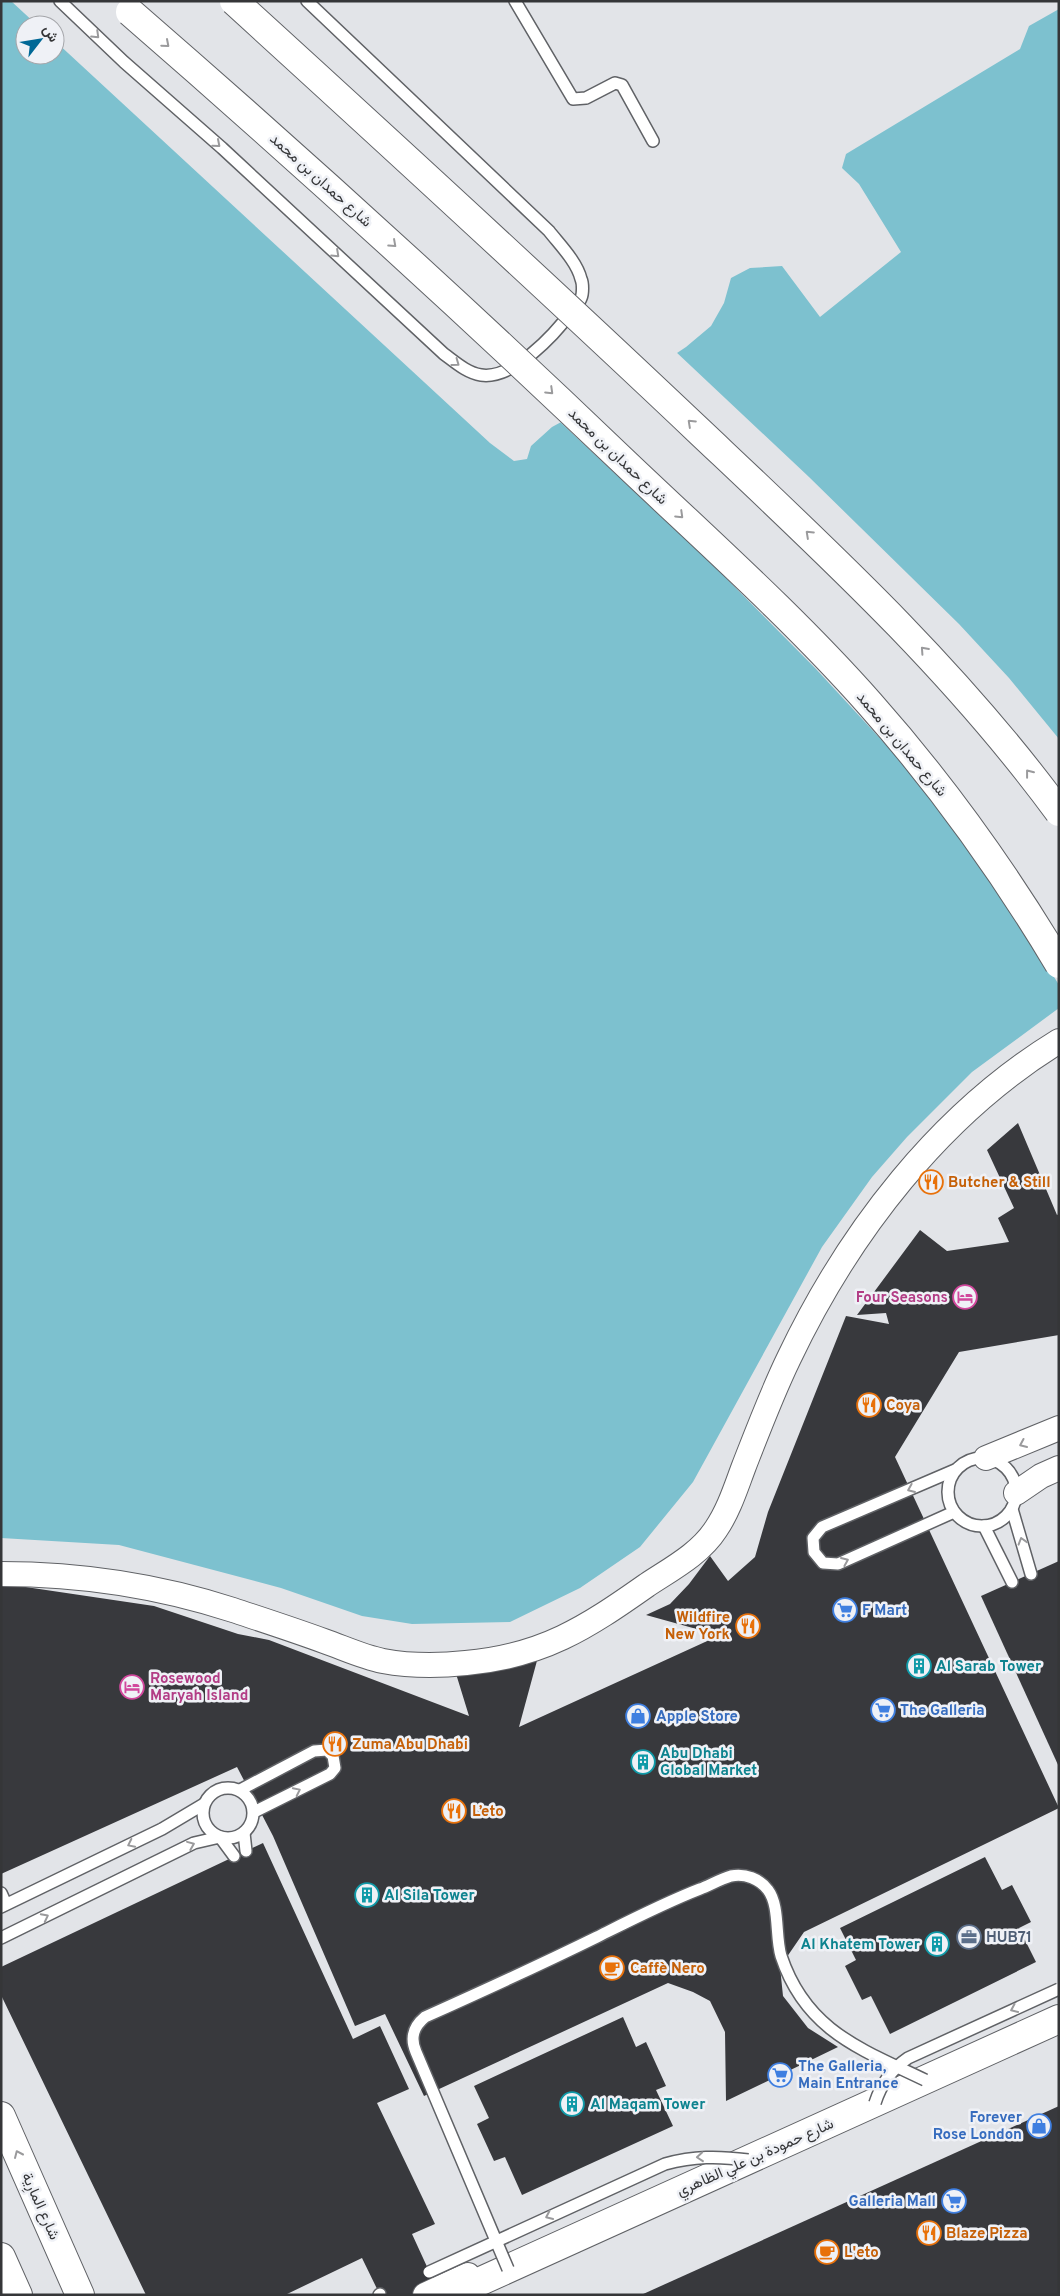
<svg xmlns="http://www.w3.org/2000/svg" width="1060" height="2296" viewBox="0 0 1060 2296" font-family="Overpass,Vazirmatn,sans-serif">
  <rect width="100%" height="100%" fill="#e2e4e8"/>
  <path fill="#7dc1cf" d="M 1,1 L 11,1 L 37,25 L 25,25 L 25,55 L 55,55 L 55,41 L 490,443 L 514,461 L 527,459 L 531,446 L 552,427 L 626,387 L 686,347 L 711,326 L 724,303 L 731,278 L 750,268 L 782,266 L 820,317 L 901,252 L 859,184 L 842,168 L 846,154 L 1020,49 L 1029,26 L 1059,9 L 1059,1008 L 972,1072 L 907,1137 L 872,1177 L 822,1247 L 693,1482 L 640,1547 L 580,1588 L 510,1622 L 412,1624 L 362,1616 L 281,1588 L 119,1545 L 1,1538 Z"/>
  <path fill="#e2e4e8" d="M 675,351 L 809,477 L 959,624 L 1009,678 L 1059,739 L 1059,985 L 996,883 L 911,772 L 816,669 L 717,569 L 559,421 L 624,385 Z"/>
  <g fill="#38393d">
    <path d="M 1018,1123 L 1057,1215 L 1059,1214 L 1059,1335 L 959,1352 L 895,1457 L 1059,1808 L 804,1932 L 780,1967 L 783,1996 L 808,2028 L 838,2047 L 726,2101 L 725,2032 L 710,2001 L 693,1992 L 668,1983 L 424,2096 L 385,2014 L 355,2026 L 273,1836 L 237,1767 L 1,1874 L 1,1586 L 19,1586 L 154,1606 L 238,1634 L 269,1640 L 469,1716 L 453,1664 L 538,1657 L 519,1727 L 716,1637 L 693,1628 L 646,1615 L 670,1604 L 689,1584 L 710,1556 L 728,1581 L 755,1557 L 768,1512 L 846,1316 L 889,1324 L 886,1313 L 857,1315 L 920,1230 L 947,1251 L 1009,1242 L 998,1218 L 1014,1208 L 987,1150 Z"/>
    <path d="M 1059,1561 L 1059,1767 L 981,1596 Z"/>
    <path d="M 263,1843 L 353,2039 L 380,2026 L 409,2089 L 377,2103 L 435,2224 L 412,2234 L 440,2295 L 380,2295 L 362,2258 L 285,2295 L 146,2295 L 1,1995 L 1,1967 Z"/>
    <path d="M 985,1857 L 1002,1890 L 1012,1885 L 1031,1922 L 1019,1928 L 1036,1962 L 890,2034 L 871,1996 L 862,2000 L 845,1966 L 856,1960 L 840,1928 Z"/>
    <path d="M 623,2017 L 636,2047 L 646,2042 L 666,2086 L 656,2090 L 673,2126 L 522,2195 L 505,2157 L 494,2161 L 477,2124 L 489,2118 L 474,2086 Z"/>
    <path d="M 1059,2106 L 1059,2295 L 641,2295 Z"/>
  </g>
  <g fill="none" stroke-linecap="round" stroke-linejoin="round">
    <g stroke="#606266" stroke-width="14">
      <g id="lane">
        <path d="M 60,1 L 124,62 L 222,148 L 444,354 C 455,362 467,373 481,375 C 513,380 555,334 572,311 C 575,307 580,302 581,298 C 583,294 583,283 581,279 C 577,262 560,245 549,231 L 307,1"/>
        <path d="M 515,1 L 573,99 L 586,98 L 615,83 L 622,85 L 653,141"/>
        <circle cx="982" cy="1492" r="34"/>
        <path d="M 1012,1509 L 1031,1574"/>
        <path d="M 954,1512 L 838,1564 L 823,1563 L 814,1552 L 813,1538 L 822,1527 L 955,1470"/>
        <path d="M 984,1526 L 1012,1582"/>
        <circle cx="228" cy="1813" r="25"/>
        <path d="M 240,1790 L 314,1751 L 327,1750 L 333,1756 L 335,1768 L 330,1774 L 254,1812"/>
        <path d="M 244,1833 L 246,1851"/>
        <path d="M 1,1893 L 6,1904"/>
        <path d="M 1,1907 L 162,1829 L 204,1804"/>
        <path d="M 1,1938 L 194,1843 L 220,1837 L 234,1856"/>
        <path d="M 379,2295 L 380,2294"/>
      </g>
    </g>
    <g stroke="#606266" stroke-width="26">
      <g id="street">
        <path d="M 986,1458 L 1059,1428"/>
        <path d="M 1016,1493 L 1041,1476 L 1059,1468"/>
        <path d="M 1,1574 C 79,1574 159,1586 233,1610 C 263,1620 294,1630 324,1641 C 344,1648 363,1657 383,1661 C 410,1666 439,1666 466,1663 C 543,1656 586,1628 647,1585 C 671,1569 700,1554 716,1529 C 729,1510 736,1487 744,1466 C 758,1430 772,1393 789,1358 C 849,1232 940,1114 1059,1041"/>
        <path d="M 425,2295 L 468,2275"/>
      </g>
    </g>
    <g stroke="#606266" stroke-width="30">
      <g id="secondary">
        <path d="M 1,2116 L 80,2295"/>
        <path d="M 1,2257 L 18,2295"/>
        <path d="M 450,2295 L 1059,2019"/>
      </g>
    </g>
    <use href="#lane" stroke="#fff" stroke-width="11"/>
    <use href="#street" stroke="#fff" stroke-width="24"/>
    <use href="#secondary" stroke="#fff" stroke-width="28"/>
    <g stroke="#606266" stroke-width="14" stroke-linecap="butt">
      <g id="lane-bridge">
        <path d="M 875,2103 C 881,2084 892,2069 908,2058 L 1059,1989"/>
        <path d="M 508,2269 L 416,2052 C 410,2038 413,2027 425,2017 C 483,1991 540,1965 597,1937 C 631,1920 664,1903 700,1889 C 710,1885 721,1879 731,1876 C 745,1873 760,1879 768,1890 C 780,1906 775,1936 781,1956 C 806,2031 861,2049 925,2080"/>
        <path d="M 429,2272 L 665,2164 C 694,2156 718,2156 748,2160"/>
      </g>
    </g>
    <g stroke="#606266" stroke-width="30" stroke-linecap="butt">
      <g id="secondary-bridge">
        <path d="M 234,1 C 391,144 546,286 700,432 C 827,552 955,670 1059,812"/>
        <path d="M 130,12 C 297,157 461,306 621,459 C 705,539 793,617 870,704 C 941,784 1004,872 1059,964"/>
      </g>
    </g>
    <use href="#lane-bridge" stroke="#fff" stroke-width="11"/>
    <use href="#secondary-bridge" stroke="#fff" stroke-width="28"/>
  </g>
  <defs><path id="oneway-chevron" d="M-2-3.5L2.5 0L-2 3.5" fill="none" stroke-width="1.6" stroke-linecap="round" stroke-linejoin="round" transform="scale(1.25)"/></defs>
  <g stroke="#9a9a9c">
    <use href="#oneway-chevron" transform="translate(96 35) rotate(44)"/>
    <use href="#oneway-chevron" transform="translate(166 44) rotate(41)"/>
    <use href="#oneway-chevron" transform="translate(217 144) rotate(41)"/>
    <use href="#oneway-chevron" transform="translate(393 244) rotate(42)"/>
    <use href="#oneway-chevron" transform="translate(336 254) rotate(43)"/>
    <use href="#oneway-chevron" transform="translate(456 363) rotate(36)"/>
    <use href="#oneway-chevron" transform="translate(550 391) rotate(44)"/>
    <use href="#oneway-chevron" transform="translate(691 423) rotate(-137)"/>
    <use href="#oneway-chevron" transform="translate(680 515) rotate(44)"/>
    <use href="#oneway-chevron" transform="translate(809 534) rotate(-137)"/>
    <use href="#oneway-chevron" transform="translate(924 650) rotate(-132)"/>
    <use href="#oneway-chevron" transform="translate(1029 773) rotate(-128)"/>
    <use href="#oneway-chevron" transform="translate(1023 1444) rotate(156)"/>
    <use href="#oneway-chevron" transform="translate(911 1489) rotate(157)"/>
    <use href="#oneway-chevron" transform="translate(1022 1541) rotate(-107)"/>
    <use href="#oneway-chevron" transform="translate(845 1561) rotate(-23)"/>
    <use href="#oneway-chevron" transform="translate(297 1791) rotate(-26)"/>
    <use href="#oneway-chevron" transform="translate(131 1844) rotate(154)"/>
    <use href="#oneway-chevron" transform="translate(191 1845) rotate(-22)"/>
    <use href="#oneway-chevron" transform="translate(45 1917) rotate(-27)"/>
    <use href="#oneway-chevron" transform="translate(1014 2009) rotate(156)"/>
    <use href="#oneway-chevron" transform="translate(18 2154) rotate(-114)"/>
    <use href="#oneway-chevron" transform="translate(700 2157) rotate(175)"/>
    <use href="#oneway-chevron" transform="translate(549 2216) rotate(155)"/>
  </g>
  <defs>
    <g id="restaurant-ring" transform="scale(1.25)"><circle r="9.5" fill="#eff1f6" stroke="#e8710a" stroke-width="1.5"/><path d="M-5-6h1v4h1v-4h1v4h1v-4h1v5L-1.5 .5V6h-2V.5L-5-1ZM5-6V6H3V1.5H1.5Q1.5-4 5-6Z" fill="#e8710a"/></g>
    <g id="hotel-ring" transform="scale(1.25)"><circle r="9.5" fill="#eff1f6" stroke="#d1479c" stroke-width="1.5"/><path d="M-6-4.5h1.5V1H6V5H4.5V3h-9V5H-6ZM-4 0a1.8 1.8 0 1 1 3.6 0ZM.5 0V-2.5h3Q6-2.5 6 0Z" fill="#d1479c"/></g>
    <g id="supermarket-ring" transform="scale(1.25)"><circle r="9.5" fill="#eff1f6" stroke="#3f7fe0" stroke-width="1.5"/><path d="M-6-5.5h2.5l.6 2H6L4.5 2H-2.5L-4.4-4H-6ZM-1.5 3.2a1.3 1.3 0 1 0 .1 0ZM3 3.2a1.3 1.3 0 1 0 .1 0Z" fill="#3f7fe0"/></g>
    <g id="building-ring" transform="scale(1.25)"><circle r="9.5" fill="#eff1f6" stroke="#0f9aa8" stroke-width="1.5"/><path d="M-4-6H4V6H1V3H-1V6H-4ZM-2.5-4.3h1.7v1.8h-1.7ZM.8-4.3h1.7v1.8H.8ZM-2.5-1h1.7V.8h-1.7ZM.8-1h1.7V.8H.8Z" fill="#0f9aa8"/></g>
    <g id="shop-ring" transform="scale(1.25)"><circle r="9.5" fill="#eff1f6" stroke="#3f7fe0" stroke-width="1.5"/><path d="M-5-2.5h2.3a2.7 3.5 0 0 1 5.4 0H5L5.5 6h-11ZM-1.5-2.5h3a1.5 2.3 0 0 0-3 0Z" fill="#3f7fe0"/></g>
    <g id="office-ring" transform="scale(1.25)"><circle r="9.5" fill="#eff1f6" stroke="#5c6f8a" stroke-width="1.5"/><path d="M-6-3h4V-5.5h4V-3h4V5H-6ZM-1-4.5V-3h2v-1.5ZM-6 0V1H6V0Z" fill="#5c6f8a"/></g>
    <g id="cafe-ring" transform="scale(1.25)"><circle r="9.5" fill="#eff1f6" stroke="#e8710a" stroke-width="1.5"/><path d="M-5.5-4.5H6V0H3Q3 3.5 0 3.5H-2.5Q-5.5 3.5-5.5 0ZM3-3.2v2h1.7v-2ZM-6 4.5H4V6H-6Z" fill="#e8710a"/></g>
  </defs>
  <g fill-rule="evenodd">
    <use href="#restaurant-ring" x="931" y="1182"/>
    <use href="#hotel-ring" x="965" y="1297"/>
    <use href="#restaurant-ring" x="869" y="1405"/>
    <use href="#supermarket-ring" x="845" y="1610"/>
    <use href="#restaurant-ring" x="748" y="1626"/>
    <use href="#building-ring" x="919" y="1666"/>
    <use href="#hotel-ring" x="132" y="1687"/>
    <use href="#supermarket-ring" x="883" y="1710"/>
    <use href="#shop-ring" x="638" y="1716"/>
    <use href="#restaurant-ring" x="335" y="1744"/>
    <use href="#building-ring" x="643" y="1762"/>
    <use href="#restaurant-ring" x="454" y="1811"/>
    <use href="#building-ring" x="367" y="1895"/>
    <use href="#office-ring" x="969" y="1937"/>
    <use href="#building-ring" x="937" y="1944"/>
    <use href="#cafe-ring" x="612" y="1968"/>
    <use href="#supermarket-ring" x="780" y="2075"/>
    <use href="#building-ring" x="572" y="2104"/>
    <use href="#shop-ring" x="1039" y="2126"/>
    <use href="#supermarket-ring" x="954" y="2201"/>
    <use href="#restaurant-ring" x="929" y="2233"/>
    <use href="#cafe-ring" x="827" y="2252"/>
  </g>
  <g text-anchor="middle" stroke-width="5" stroke-linejoin="round" paint-order="stroke">
    <g font-size="15" fill="#353638" stroke="#eff1f6">
      <text transform="translate(321 180) rotate(42)" y="5">شارع حمدان بن محمد</text>
      <text transform="translate(618 456) rotate(44)" y="5">شارع حمدان بن محمد</text>
      <text transform="translate(902 744) rotate(50)" y="5">شارع حمدان بن محمد</text>
      <text transform="translate(755 2157) rotate(-24)" y="5">شارع حمودة بن علي الظاهري</text>
      <text transform="translate(41 2206) rotate(66)" y="5">شارع المارِية</text>
    </g>
    <g font-size="15" font-weight="bold" fill="#c56008" stroke="#eff1f6" text-anchor="start">
      <text x="948" y="1187">Butcher &amp; Still</text>
      <text x="886" y="1410">Coya</text>
      <text x="730" y="1622" text-anchor="end">Wildfire<tspan x="730" dy="17">New York</tspan></text>
      <text x="352" y="1749">Zuma Abu Dhabi</text>
      <text x="472" y="1816">L’eto</text>
      <text x="630" y="1973">Caffè Nero</text>
      <text x="946" y="2238">Blaze Pizza</text>
      <text x="844" y="2257">L'eto</text>
    </g>
    <g font-size="15" font-weight="bold" fill="#b23c85" stroke="#eff1f6" text-anchor="end">
      <text x="948" y="1302">Four Seasons</text>
      <text x="150" y="1683" text-anchor="start">Rosewood<tspan x="150" dy="17">Maryah Island</tspan></text>
    </g>
    <g font-size="15" font-weight="bold" fill="#366cbe" stroke="#eff1f6" text-anchor="start">
      <text x="862" y="1615">F Mart</text>
      <text x="900" y="1715">The Galleria</text>
      <text x="656" y="1721">Apple Store</text>
      <text x="798" y="2071">The Galleria,<tspan x="798" dy="17">Main Entrance</tspan></text>
      <text x="1022" y="2122" text-anchor="end">Forever<tspan x="1022" dy="17">Rose London</tspan></text>
      <text x="936" y="2206" text-anchor="end">Galleria Mall</text>
    </g>
    <g font-size="15" font-weight="bold" fill="#0d838f" stroke="#eff1f6" text-anchor="start">
      <text x="936" y="1671">Al Sarab Tower</text>
      <text x="660" y="1758">Abu Dhabi<tspan x="660" dy="17">Global Market</tspan></text>
      <text x="384" y="1900">Al Sila Tower</text>
      <text x="920" y="1949" text-anchor="end">Al Khatem Tower</text>
      <text x="590" y="2109">Al Maqam Tower</text>
    </g>
    <g font-size="15" font-weight="bold" fill="#4e5e75" stroke="#eff1f6" text-anchor="start">
      <text x="986" y="1942">HUB71</text>
    </g>
  </g>
  <rect width="1060" height="2296" fill="none" stroke="#353638" stroke-width="5"/>
  <g transform="translate(40 40) rotate(59)"><circle r="24" fill="#eff1f6" stroke="#a5a6aa"/>
  <path d="M0-4L9 19L0 12L-9 19Z" fill="#006896"/>
  <text y="-8" font-size="14" font-weight="bold" text-anchor="middle" fill="#353638">ش</text>
  </g>
</svg>
